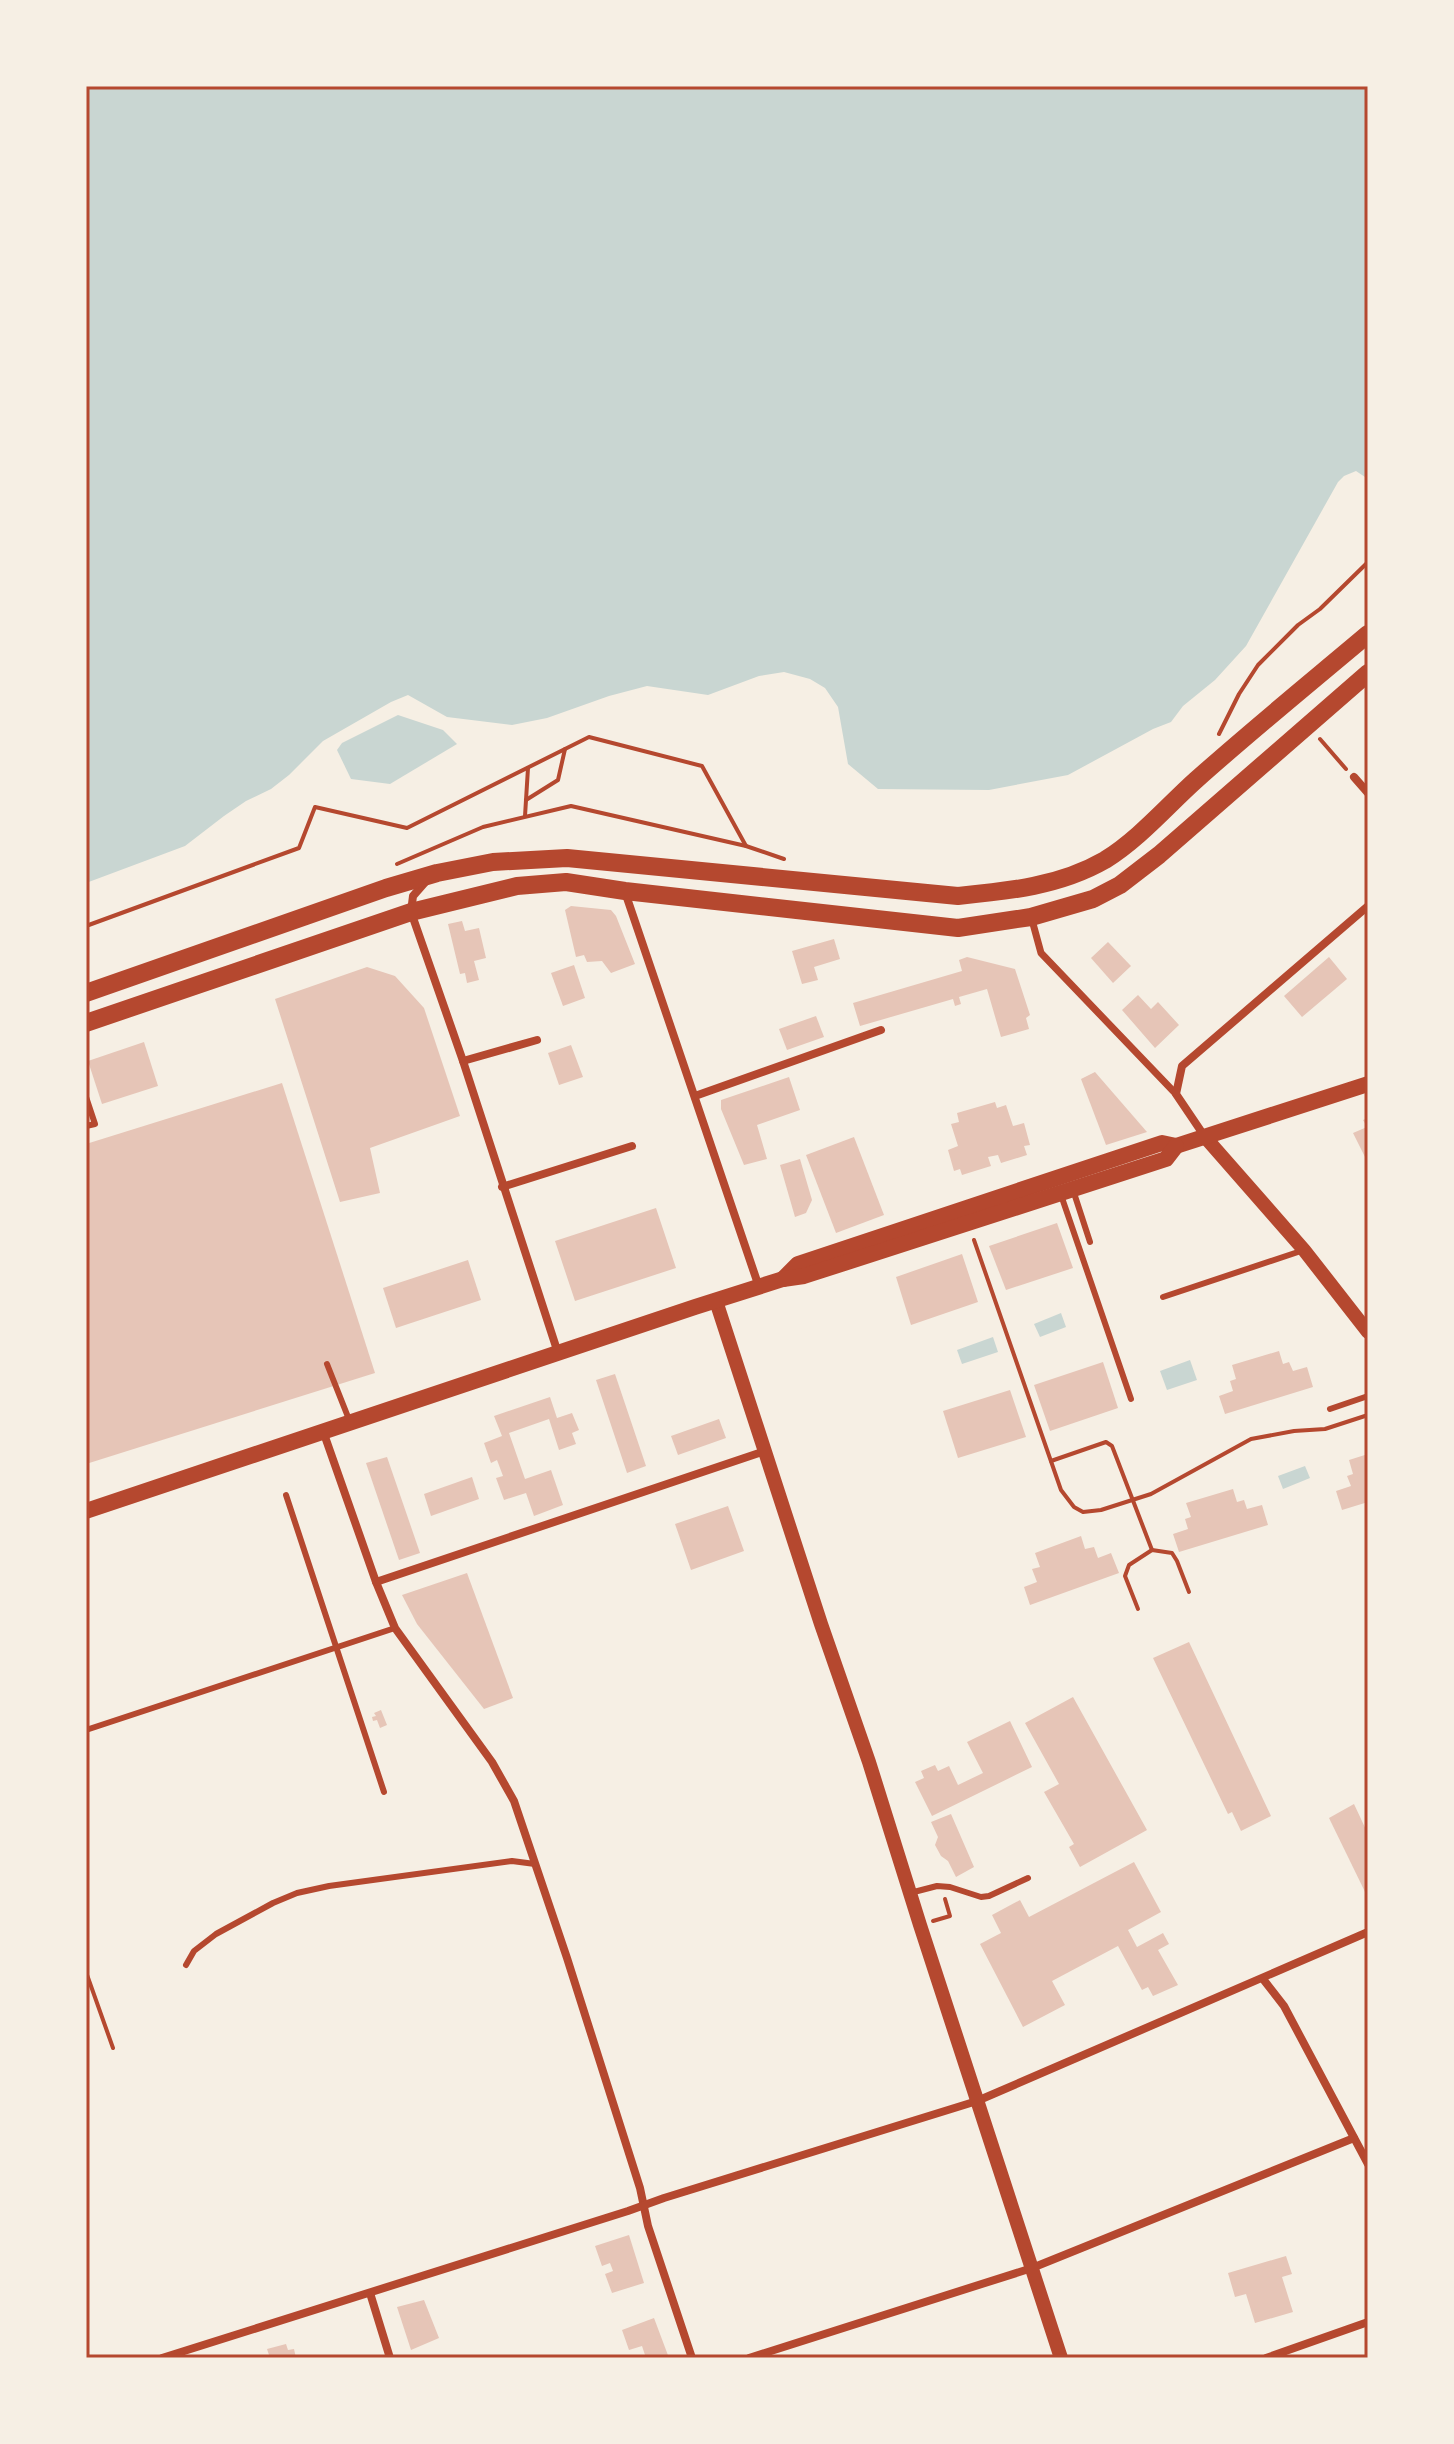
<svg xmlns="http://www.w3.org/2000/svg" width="1454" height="2444" viewBox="0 0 1454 2444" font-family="'Source Serif 4',serif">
  <rect width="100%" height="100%" fill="#f6efe4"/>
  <g fill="#c9d6d2">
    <path d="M 86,86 L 1368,86 L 1368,479 L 1356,471 L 1344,476 L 1338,482 L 1246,646 L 1215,680 L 1183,706 L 1171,722 L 1153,729 L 1068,775 L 989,790 L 878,789 L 848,764 L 838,707 L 825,688 L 810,679 L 784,672 L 759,676 L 708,695 L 647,686 L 609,696 L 547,718 L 512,725 L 447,717 L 408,695 L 391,702 L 323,741 L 289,775 L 271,789 L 246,801 L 224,816 L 185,846 L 86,883 Z"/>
    <path d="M 398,715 L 443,730 L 457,744 L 390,784 L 351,779 L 337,750 L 342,743 Z"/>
    <path d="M 1061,1313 L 1066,1327 L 1040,1337 L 1034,1324 Z"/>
    <path d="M 993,1337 L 998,1352 L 962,1364 L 957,1350 Z"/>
    <path d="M 1190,1360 L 1197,1380 L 1167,1390 L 1160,1371 Z"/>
    <path d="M 1305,1466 L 1310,1478 L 1283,1489 L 1278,1476 Z"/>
  </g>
  <g fill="#e6c5b7">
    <path d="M 571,906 L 611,910 L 616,916 L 635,964 L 611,973 L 602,961 L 587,962 L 584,955 L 576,957 L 565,910 Z"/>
    <path d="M 462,921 L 465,931 L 479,928 L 486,958 L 474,961 L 479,980 L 467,983 L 465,973 L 460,974 L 448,924 Z"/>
    <path d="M 834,939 L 840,959 L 814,967 L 818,980 L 802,984 L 792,951 Z"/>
    <path d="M 1108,942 L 1131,966 L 1113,983 L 1091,958 Z"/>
    <path d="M 967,957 L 1015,969 L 1030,1015 L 1026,1018 L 1029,1029 L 1001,1037 L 987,989 L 959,997 L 961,1004 L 955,1006 L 953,999 L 860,1026 L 853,1003 L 962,971 L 959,960 Z"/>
    <path d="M 1329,957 L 1347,979 L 1302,1017 L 1284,996 Z"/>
    <path d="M 574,965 L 585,998 L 563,1006 L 551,973 Z"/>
    <path d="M 367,967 L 395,976 L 424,1008 L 460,1116 L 370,1148 L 380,1193 L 340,1202 L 275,999 Z"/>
    <path d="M 1138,995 L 1151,1009 L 1158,1002 L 1179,1025 L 1155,1048 L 1122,1010 Z"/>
    <path d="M 816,1016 L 824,1037 L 787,1050 L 779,1029 Z"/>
    <path d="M 144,1042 L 158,1086 L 102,1104 L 88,1061 Z"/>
    <path d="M 571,1045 L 583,1077 L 559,1085 L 548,1053 Z"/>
    <path d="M 1095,1072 L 1147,1132 L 1106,1145 L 1081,1079 Z"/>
    <path d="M 789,1077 L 800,1110 L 757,1125 L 767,1159 L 744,1165 L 721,1109 L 721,1100 Z"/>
    <path d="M 282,1083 L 375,1373 L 86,1464 L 86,1144 Z"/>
    <path d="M 995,1102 L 997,1108 L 1006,1105 L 1013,1126 L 1024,1123 L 1030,1145 L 1024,1146 L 1027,1155 L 1001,1163 L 998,1155 L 988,1157 L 991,1166 L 962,1175 L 960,1169 L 954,1171 L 948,1150 L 958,1146 L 951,1124 L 959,1122 L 957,1113 Z"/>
    <path d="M 1368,1118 L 1368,1163 L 1353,1133 L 1367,1127 L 1363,1120 Z"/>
    <path d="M 854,1137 L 884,1215 L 836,1233 L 806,1155 Z"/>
    <path d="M 800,1159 L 812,1200 L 806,1213 L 795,1217 L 780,1165 Z"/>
    <path d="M 656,1208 L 676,1268 L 575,1301 L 555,1241 Z"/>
    <path d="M 1057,1223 L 1073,1268 L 1006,1290 L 989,1246 Z"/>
    <path d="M 962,1254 L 978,1302 L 911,1325 L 896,1277 Z"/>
    <path d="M 468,1260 L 481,1300 L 396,1328 L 383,1288 Z"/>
    <path d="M 1279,1351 L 1283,1364 L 1289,1362 L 1293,1371 L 1307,1367 L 1313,1387 L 1225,1414 L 1219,1396 L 1233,1391 L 1230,1381 L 1236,1379 L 1232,1365 Z"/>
    <path d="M 1103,1362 L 1118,1408 L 1050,1431 L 1034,1385 Z"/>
    <path d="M 615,1374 L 646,1466 L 627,1473 L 596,1380 Z"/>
    <path d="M 1010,1390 L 1026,1437 L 958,1458 L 943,1411 Z"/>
    <path d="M 550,1397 L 557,1418 L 572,1413 L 579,1430 L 572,1433 L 576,1444 L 559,1450 L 549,1419 L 509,1433 L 525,1479 L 551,1470 L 563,1505 L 534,1516 L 526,1493 L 504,1500 L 496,1478 L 503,1476 L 497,1460 L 491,1463 L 484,1443 L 502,1436 L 494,1416 Z"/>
    <path d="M 719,1419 L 726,1438 L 678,1455 L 671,1436 Z"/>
    <path d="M 1368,1454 L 1368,1502 L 1342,1510 L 1336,1491 L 1351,1486 L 1347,1476 L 1353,1474 L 1349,1460 Z"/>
    <path d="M 387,1457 L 420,1553 L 399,1560 L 366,1463 Z"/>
    <path d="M 472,1477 L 479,1499 L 431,1516 L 424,1494 Z"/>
    <path d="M 1233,1489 L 1237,1502 L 1244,1500 L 1247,1509 L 1262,1505 L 1268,1525 L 1179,1552 L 1173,1534 L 1188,1529 L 1185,1519 L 1191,1517 L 1186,1503 Z"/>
    <path d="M 728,1506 L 744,1551 L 691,1570 L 675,1524 Z"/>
    <path d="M 1081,1536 L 1085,1549 L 1094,1547 L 1098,1558 L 1111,1553 L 1119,1573 L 1030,1605 L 1024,1587 L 1037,1582 L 1032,1569 L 1040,1567 L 1035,1553 Z"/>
    <path d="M 467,1573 L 513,1698 L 484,1709 L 417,1624 L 402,1595 Z"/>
    <path d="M 1189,1642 L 1271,1816 L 1241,1831 L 1232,1812 L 1228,1814 L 1153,1658 Z"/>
    <path d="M 1073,1697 L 1147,1830 L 1080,1867 L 1069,1847 L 1074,1844 L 1044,1792 L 1059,1784 L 1025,1723 Z"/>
    <path d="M 381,1710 L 387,1725 L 380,1728 L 377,1720 L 373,1721 L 372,1717 L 376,1716 L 374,1713 Z"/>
    <path d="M 1010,1721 L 1032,1767 L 932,1816 L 915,1782 L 924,1778 L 921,1771 L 935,1765 L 938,1771 L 949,1766 L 958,1785 L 983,1773 L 967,1742 Z"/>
    <path d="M 1354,1804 L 1368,1834 L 1368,1898 L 1329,1818 Z"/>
    <path d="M 951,1814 L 974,1867 L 956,1877 L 948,1861 L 941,1856 L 935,1845 L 938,1837 L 931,1822 Z"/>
    <path d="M 1134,1862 L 1161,1912 L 1128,1930 L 1137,1947 L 1163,1933 L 1169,1944 L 1158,1950 L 1178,1985 L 1153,1996 L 1148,1987 L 1142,1990 L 1118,1946 L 1052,1981 L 1065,2005 L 1023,2027 L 980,1944 L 1001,1933 L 992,1915 L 1020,1900 L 1029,1917 Z"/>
    <path d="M 629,2235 L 644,2283 L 612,2293 L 605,2274 L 613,2271 L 610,2263 L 602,2266 L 595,2246 Z"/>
    <path d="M 1286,2256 L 1292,2274 L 1282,2277 L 1293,2312 L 1255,2323 L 1246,2294 L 1235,2297 L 1228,2273 Z"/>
    <path d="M 424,2300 L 439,2338 L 411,2350 L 397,2307 Z"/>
    <path d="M 654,2318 L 669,2358 L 646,2358 L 642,2346 L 629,2350 L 622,2330 Z"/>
    <path d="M 286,2344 L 288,2350 L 294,2349 L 296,2358 L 270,2358 L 267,2349 Z"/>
  </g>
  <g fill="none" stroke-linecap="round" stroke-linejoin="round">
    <g stroke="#b5482f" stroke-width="4">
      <path d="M 1219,734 L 1239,694 L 1258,665 L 1298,625 L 1320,609 L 1368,562"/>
      <path d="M 1320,739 L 1346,769"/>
      <path d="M 526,800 L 558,780 L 565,749"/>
      <path d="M 525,816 L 528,768"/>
      <path d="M 397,864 L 483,827 L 571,806 L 746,846 L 784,859"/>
      <path d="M 86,926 L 299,848 L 315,807 L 407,828 L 589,737 L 702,766 L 746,846"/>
      <path d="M 974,1240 L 1061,1490 L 1074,1507 L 1083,1512 L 1101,1510 L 1151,1494 L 1251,1439 L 1294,1431 L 1325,1429 L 1368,1415"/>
      <path d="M 1051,1461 L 1106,1442 L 1112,1446 L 1152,1550"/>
      <path d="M 1138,1609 L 1125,1576 L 1129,1565 L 1152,1550 L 1172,1553 L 1177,1561 L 1189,1592"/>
      <path d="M 933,1921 L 950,1916 L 945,1899"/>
      <path d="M 86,1972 L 113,2048"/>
    </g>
    <g stroke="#b5482f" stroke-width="6">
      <path d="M 86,1097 L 95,1124 L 86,1126"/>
      <path d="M 1074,1193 L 1090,1242"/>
      <path d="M 1061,1195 L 1131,1399"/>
      <path d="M 1163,1297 L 1304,1250"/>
      <path d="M 327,1364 L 350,1422"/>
      <path d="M 1330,1409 L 1368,1396"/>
      <path d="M 286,1495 L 384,1792"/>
      <path d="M 86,1730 L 395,1628"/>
      <path d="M 910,1893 L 937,1886 L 950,1887 L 981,1897 L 989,1896 L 1028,1878"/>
      <path d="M 186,1965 L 194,1951 L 216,1934 L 273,1903 L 297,1893 L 329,1886 L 512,1861 L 535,1864"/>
    </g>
    <path stroke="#b5482f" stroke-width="7" d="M 1032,920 L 1041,953 L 1176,1094"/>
    <g stroke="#b5482f" stroke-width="8">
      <path d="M 1354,777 L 1368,793"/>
      <path d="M 427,880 L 413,896 L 411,912 L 463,1061 L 558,1353"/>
      <path d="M 625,892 L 759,1287"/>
      <path d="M 463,1061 L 537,1040"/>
      <path d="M 695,1096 L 881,1030"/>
      <path d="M 1205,1137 L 1176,1094 L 1182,1066 L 1368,906"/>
      <path d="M 502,1187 L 632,1146"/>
      <path d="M 323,1431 L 376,1582 L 395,1628 L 492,1762 L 514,1801 L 567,1958 L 640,2188 L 648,2226 L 692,2358"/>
      <path d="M 376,1582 L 765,1451"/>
      <path d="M 1263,1979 L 1284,2006 L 1368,2164"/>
      <path d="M 370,2293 L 390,2358"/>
      <path d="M 162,2358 L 628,2211 L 664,2198 L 977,2101 L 1368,1932"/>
      <path d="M 749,2358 L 1032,2268 L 1354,2138"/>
      <path d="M 1266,2358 L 1368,2322"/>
    </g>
    <g stroke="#b5482f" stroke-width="14">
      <path d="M 1205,1137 L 1304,1250 L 1368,1332"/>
      <path d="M 716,1301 L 821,1624 L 869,1762 L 920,1925 L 1061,2358"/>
    </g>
    <g stroke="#b5482f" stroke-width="16">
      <path d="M 783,1279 L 798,1264 L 1162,1143 L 1176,1146 L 1368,1084"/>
      <path d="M 86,1511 L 695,1307 L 783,1279 L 804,1276 L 1166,1159 L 1176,1146"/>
    </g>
    <g stroke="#b5482f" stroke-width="18">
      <path d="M 86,993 L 386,888 L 437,873 L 493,862 L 567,858 L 958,896 C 1009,891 1060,886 1105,860 C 1139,839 1167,806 1196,780 C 1252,730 1311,682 1368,634"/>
      <path d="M 86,1023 L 411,912 L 517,886 L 566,882 L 625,891 L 958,928 L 1031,917 L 1093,899 L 1120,885 L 1159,855 L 1368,673"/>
    </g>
  </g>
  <rect width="1454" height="2444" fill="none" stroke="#f6efe4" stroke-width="176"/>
  <rect x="88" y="88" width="1278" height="2268" fill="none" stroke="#b5482f" stroke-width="3"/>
</svg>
